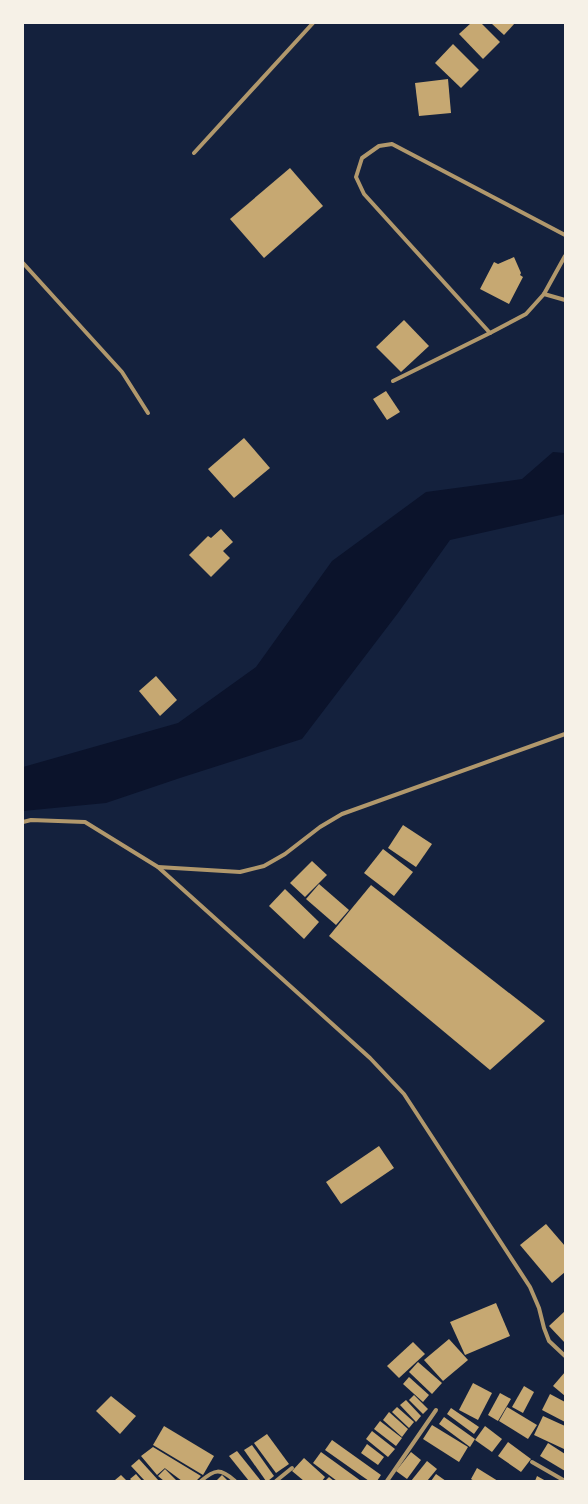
<svg xmlns="http://www.w3.org/2000/svg" width="588" height="1504" viewBox="0 0 588 1504" font-family="'Fira Sans Condensed',sans-serif">
  <rect width="100%" height="100%" fill="#14213d"/>
  <path fill="#0b132b" d="M 553,452 L 565,453 L 565,514 L 450,540 L 398,613 L 302,739 L 180,778 L 106,803 L 23,811 L 23,767 L 178,723 L 256,667 L 332,561 L 426,492 L 522,479 Z"/>
  <g fill="#c6a872">
    <path d="M 471,23 L 481,23 L 500,42 L 483,59 L 459,34 Z"/>
    <path d="M 491,23 L 515,23 L 504,35 Z"/>
    <path d="M 453,44 L 479,70 L 461,88 L 435,63 Z"/>
    <path d="M 448,79 L 451,113 L 419,116 L 415,83 Z"/>
    <path d="M 290,168 L 323,206 L 264,258 L 230,219 Z"/>
    <path d="M 514,257 L 521,273 L 520,275 L 523,277 L 509,304 L 480,289 L 494,262 L 498,264 Z"/>
    <path d="M 404,320 L 429,346 L 401,372 L 376,347 Z"/>
    <path d="M 386,391 L 400,412 L 387,420 L 373,399 Z"/>
    <path d="M 244,438 L 270,468 L 234,498 L 208,469 Z"/>
    <path d="M 221,529 L 233,542 L 223,551 L 230,558 L 211,577 L 189,555 L 208,536 L 211,538 Z"/>
    <path d="M 156,676 L 177,700 L 160,716 L 139,691 Z"/>
    <path d="M 403,825 L 432,844 L 416,867 L 388,848 Z"/>
    <path d="M 383,849 L 413,872 L 394,896 L 364,873 Z"/>
    <path d="M 312,861 L 327,875 L 305,897 L 290,883 Z"/>
    <path d="M 319,884 L 349,910 L 336,925 L 306,899 Z"/>
    <path d="M 371,885 L 545,1021 L 490,1070 L 329,936 Z"/>
    <path d="M 285,889 L 319,922 L 304,939 L 269,906 Z"/>
    <path d="M 379,1146 L 394,1168 L 341,1204 L 326,1182 Z"/>
    <path d="M 546,1224 L 565,1246 L 565,1272 L 552,1283 L 520,1245 Z"/>
    <path d="M 496,1303 L 510,1336 L 465,1355 L 450,1322 Z"/>
    <path d="M 565,1311 L 565,1343 L 549,1326 Z"/>
    <path d="M 449,1339 L 468,1360 L 443,1381 L 424,1360 Z"/>
    <path d="M 413,1342 L 425,1354 L 399,1378 L 387,1366 Z"/>
    <path d="M 418,1362 L 442,1383 L 432,1394 L 409,1372 Z"/>
    <path d="M 565,1372 L 565,1396 L 553,1386 Z"/>
    <path d="M 409,1377 L 429,1395 L 423,1402 L 403,1384 Z"/>
    <path d="M 473,1383 L 492,1393 L 478,1420 L 459,1410 Z"/>
    <path d="M 524,1386 L 534,1392 L 523,1413 L 512,1407 Z"/>
    <path d="M 500,1393 L 511,1399 L 498,1421 L 488,1415 Z"/>
    <path d="M 550,1394 L 565,1402 L 565,1422 L 542,1410 Z"/>
    <path d="M 414,1395 L 428,1409 L 423,1414 L 409,1400 Z"/>
    <path d="M 111,1396 L 136,1416 L 120,1434 L 96,1411 Z"/>
    <path d="M 406,1400 L 421,1416 L 416,1422 L 400,1405 Z"/>
    <path d="M 397,1407 L 414,1422 L 409,1428 L 392,1412 Z"/>
    <path d="M 507,1407 L 537,1425 L 528,1439 L 499,1421 Z"/>
    <path d="M 451,1408 L 479,1427 L 474,1434 L 447,1414 Z"/>
    <path d="M 389,1412 L 408,1429 L 402,1437 L 383,1420 Z"/>
    <path d="M 543,1416 L 565,1426 L 564,1449 L 534,1435 Z"/>
    <path d="M 444,1417 L 475,1439 L 470,1447 L 439,1424 Z"/>
    <path d="M 380,1421 L 402,1438 L 396,1446 L 374,1429 Z"/>
    <path d="M 432,1425 L 468,1447 L 459,1462 L 423,1439 Z"/>
    <path d="M 164,1426 L 214,1456 L 203,1475 L 153,1445 Z"/>
    <path d="M 485,1426 L 502,1439 L 492,1452 L 475,1440 Z"/>
    <path d="M 372,1431 L 395,1449 L 388,1457 L 366,1439 Z"/>
    <path d="M 267,1434 L 289,1464 L 276,1473 L 254,1443 Z"/>
    <path d="M 332,1440 L 381,1475 L 377,1481 L 369,1481 L 325,1450 Z"/>
    <path d="M 508,1442 L 531,1459 L 521,1472 L 498,1456 Z"/>
    <path d="M 548,1443 L 565,1454 L 565,1471 L 540,1456 Z"/>
    <path d="M 367,1444 L 384,1457 L 378,1465 L 361,1453 Z"/>
    <path d="M 252,1445 L 274,1476 L 268,1481 L 266,1481 L 244,1450 Z"/>
    <path d="M 153,1447 L 201,1476 L 196,1481 L 182,1481 L 162,1466 L 165,1468 L 157,1475 L 141,1456 Z"/>
    <path d="M 237,1451 L 261,1481 L 249,1481 L 229,1456 Z"/>
    <path d="M 321,1452 L 361,1481 L 337,1481 L 313,1463 Z"/>
    <path d="M 411,1452 L 421,1460 L 407,1479 L 396,1471 Z"/>
    <path d="M 304,1458 L 325,1477 L 322,1481 L 304,1481 L 292,1471 Z"/>
    <path d="M 139,1459 L 159,1481 L 145,1481 L 131,1466 Z"/>
    <path d="M 427,1461 L 437,1469 L 427,1481 L 411,1481 Z"/>
    <path d="M 477,1468 L 498,1481 L 474,1481 L 471,1479 Z"/>
    <path d="M 165,1469 L 177,1481 L 164,1481 L 158,1476 Z"/>
    <path d="M 136,1474 L 142,1481 L 132,1481 L 130,1479 Z"/>
    <path d="M 436,1474 L 446,1481 L 431,1481 Z"/>
    <path d="M 121,1475 L 127,1481 L 116,1481 L 115,1480 Z"/>
    <path d="M 222,1475 L 228,1481 L 216,1481 Z"/>
    <path d="M 537,1476 L 546,1481 L 535,1481 Z"/>
    <path d="M 329,1477 L 334,1481 L 325,1481 Z"/>
  </g>
  <g fill="none" stroke-linecap="round" stroke-linejoin="round">
    <g stroke="#b1986c" stroke-width="4">
      <path d="M 194,153 L 313,23"/>
      <path d="M 23,263 L 122,372 L 148,413"/>
      <path d="M 544,294 L 565,300"/>
      <path d="M 490,333 L 526,314 L 544,294 L 565,256"/>
      <path d="M 393,381 L 490,333 L 364,194 L 356,177 L 362,158 L 379,146 L 392,144 L 565,235"/>
      <path d="M 23,822 L 31,820 L 85,822 L 158,867 L 370,1058 L 404,1094 L 530,1287 L 539,1308 L 544,1328 L 549,1341 L 565,1356"/>
      <path d="M 158,867 L 240,872 L 264,866 L 285,854 L 320,827 L 342,814 L 565,734"/>
      <path d="M 532,1462 L 565,1481"/>
      <path d="M 201,1481 C 215,1469 220,1468 235,1481"/>
      <path d="M 276,1481 L 292,1468"/>
      <path d="M 387,1481 L 436,1410"/>
    </g>
  </g>
  <rect width="588" height="1504" fill="none" stroke="#f6f1e7" stroke-width="48"/>
</svg>
